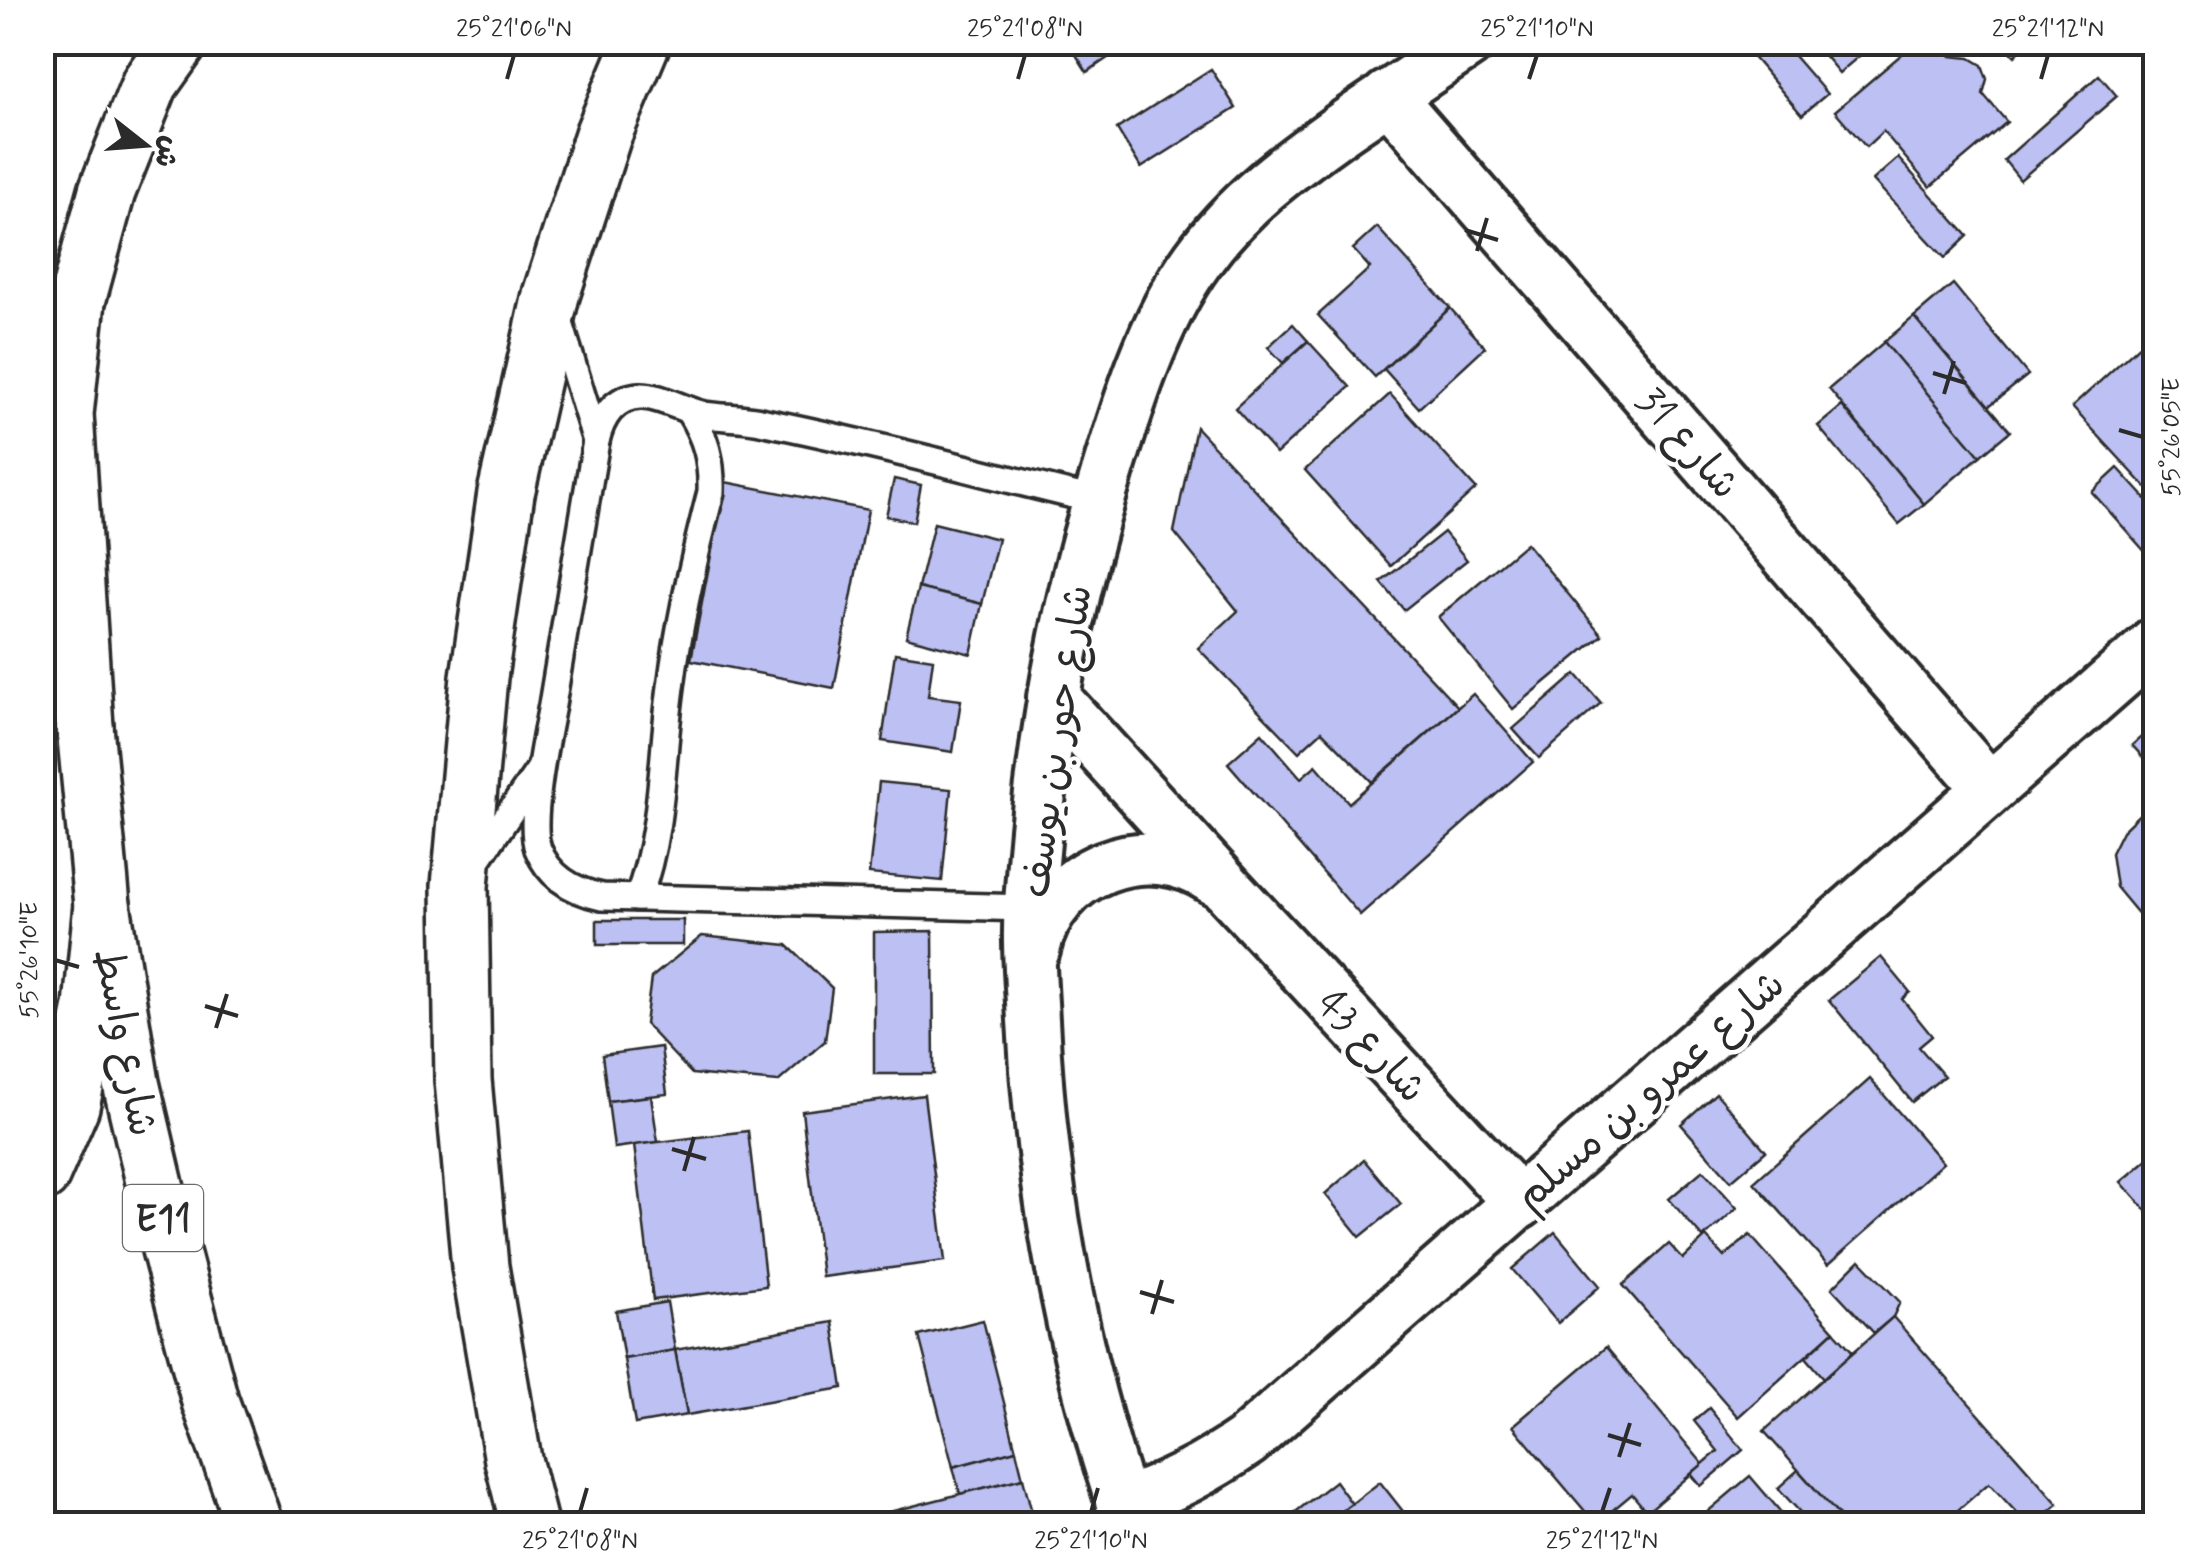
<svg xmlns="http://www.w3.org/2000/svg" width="2198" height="1567" viewBox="0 0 2198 1567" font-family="Mynerve,'Playpen Sans Arabic',sans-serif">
  <rect width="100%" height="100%" fill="#fff"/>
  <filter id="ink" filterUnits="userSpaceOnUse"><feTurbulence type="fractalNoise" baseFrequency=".01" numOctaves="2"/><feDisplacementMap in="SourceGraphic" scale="20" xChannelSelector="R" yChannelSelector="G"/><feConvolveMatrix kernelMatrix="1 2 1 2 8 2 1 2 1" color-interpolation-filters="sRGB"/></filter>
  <g filter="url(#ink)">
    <g fill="#bcc0f2" stroke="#2b2b2b" stroke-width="2.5">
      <path d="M 1068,42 L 1129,42 L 1130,43 L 1087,72 Z"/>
      <path d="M 1740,42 L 1782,42 L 1827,94 L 1802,115 Z"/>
      <path d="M 1813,42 L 1876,42 L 1839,73 Z"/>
      <path d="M 1916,42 L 1939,42 L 1951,56 L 1970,58 L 1982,65 L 1987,79 L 1983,94 L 2007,122 L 1930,187 L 1883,131 L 1866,147 L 1835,111 Z"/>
      <path d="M 2001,42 L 2029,42 L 2015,56 Z"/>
      <path d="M 1211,69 L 1236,108 L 1141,168 L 1117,129 Z"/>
      <path d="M 2099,75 L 2117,96 L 2020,180 L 2004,160 Z"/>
      <path d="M 1898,158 L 1968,236 L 1945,258 L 1873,180 Z"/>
      <path d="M 1377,227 L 1450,308 L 1375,377 L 1318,315 L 1370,268 L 1353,249 Z"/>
      <path d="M 1953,284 L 2028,375 L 1989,406 L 1914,317 Z"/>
      <path d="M 1450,308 L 1485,347 L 1419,408 L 1384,369 Z"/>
      <path d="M 1914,317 L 2010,431 L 1980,456 L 1884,342 Z"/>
      <path d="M 1293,324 L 1308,341 L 1283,363 L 1268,347 Z"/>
      <path d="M 2156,330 L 2156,496 L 2155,497 L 2072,407 Z"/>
      <path d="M 1308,341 L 1350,387 L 1276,454 L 1235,408 Z"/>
      <path d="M 1884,342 L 1980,456 L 1924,504 L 1829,389 Z"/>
      <path d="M 1390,394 L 1476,489 L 1391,566 L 1305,470 Z"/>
      <path d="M 1842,406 L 1924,504 L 1899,524 L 1818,426 Z"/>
      <path d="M 1196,427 L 1458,707 L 1372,782 L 1322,731 L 1299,752 L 1198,648 L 1238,611 L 1174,532 Z"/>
      <path d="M 2118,468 L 2156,510 L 2156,564 L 2092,492 Z"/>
      <path d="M 894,479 L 921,485 L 914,522 L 886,516 Z"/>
      <path d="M 725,482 L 868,510 L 834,688 L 691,660 Z"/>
      <path d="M 934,523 L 998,539 L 982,604 L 918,588 Z"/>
      <path d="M 1444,532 L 1467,560 L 1404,610 L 1381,582 Z"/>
      <path d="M 1526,543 L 1602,635 L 1513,709 L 1438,617 Z"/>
      <path d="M 918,588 L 982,604 L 971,654 L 906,637 Z"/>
      <path d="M 895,653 L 933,659 L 928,696 L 961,700 L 953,752 L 882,741 Z"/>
      <path d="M 1576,674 L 1601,703 L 1539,758 L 1513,729 Z"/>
      <path d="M 1473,694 L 1533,762 L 1360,915 L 1228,763 L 1262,733 L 1301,778 L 1316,765 L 1349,803 Z"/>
      <path d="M 2156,724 L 2156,772 L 2132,745 Z"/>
      <path d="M 879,782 L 951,789 L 942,881 L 869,874 Z"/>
      <path d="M 2156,798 L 2156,935 L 2116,887 L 2111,853 L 2122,831 Z"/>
      <rect x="597" y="920" width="86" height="25"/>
      <path d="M 933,931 L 934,1074 L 874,1074 L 874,932 Z"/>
      <path d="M 702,936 L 787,945 L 832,988 L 825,1041 L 778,1082 L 692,1074 L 645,1024 L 651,978 Z"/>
      <path d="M 1881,957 L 1910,992 L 1902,999 L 1932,1036 L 1919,1047 L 1944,1076 L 1912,1102 L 1829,1000 Z"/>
      <path d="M 661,1047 L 667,1094 L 608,1101 L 602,1055 Z"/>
      <path d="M 1870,1079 L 1943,1163 L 1828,1265 L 1754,1182 Z"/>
      <path d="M 1716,1093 L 1766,1151 L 1731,1181 L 1681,1124 Z"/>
      <path d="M 924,1095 L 945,1261 L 822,1277 L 802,1111 Z"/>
      <path d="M 651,1096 L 658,1142 L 614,1148 L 608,1101 Z"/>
      <path d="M 748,1131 L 766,1286 L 653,1300 L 634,1145 Z"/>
      <path d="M 2156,1152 L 2156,1222 L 2121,1182 Z"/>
      <path d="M 1364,1160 L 1401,1204 L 1360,1237 L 1325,1194 Z"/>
      <path d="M 1703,1170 L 1737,1208 L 1703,1238 L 1669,1199 Z"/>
      <path d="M 1555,1232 L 1600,1286 L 1558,1323 L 1512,1269 Z"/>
      <path d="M 1750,1235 L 1834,1331 L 1738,1417 L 1623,1285 L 1669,1244 L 1683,1259 L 1706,1237 L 1724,1257 Z"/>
      <path d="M 1860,1260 L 1900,1302 L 1893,1317 L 1874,1333 L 1832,1288 Z"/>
      <path d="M 667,1302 L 675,1350 L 624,1359 L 616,1311 Z"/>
      <path d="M 1893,1317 L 2058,1504 L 2034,1524 L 2027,1524 L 1989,1483 L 1942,1524 L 1846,1524 L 1764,1431 Z"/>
      <path d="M 983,1320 L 1016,1450 L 953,1467 L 919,1336 Z"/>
      <path d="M 833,1322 L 843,1388 L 687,1415 L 675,1350 Z"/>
      <path d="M 1834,1331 L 1853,1352 L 1824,1378 L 1806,1357 Z"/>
      <path d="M 1606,1347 L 1703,1464 L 1647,1512 L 1632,1494 L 1596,1524 L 1513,1426 Z"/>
      <path d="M 675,1350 L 687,1415 L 635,1424 L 624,1359 Z"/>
      <path d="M 1709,1408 L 1743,1450 L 1701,1486 L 1691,1474 L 1718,1451 L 1694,1421 Z"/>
      <path d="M 1016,1450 L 1023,1478 L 960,1494 L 953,1467 Z"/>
      <path d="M 1798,1470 L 1846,1524 L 1811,1524 L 1778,1488 Z"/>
      <path d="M 1750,1476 L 1791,1524 L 1693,1524 Z"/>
      <path d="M 1023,1478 L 1035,1524 L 842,1524 L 960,1494 Z"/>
      <path d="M 1335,1481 L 1352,1504 L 1325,1524 L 1293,1524 L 1288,1518 Z"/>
      <path d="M 1380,1482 L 1413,1524 L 1372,1524 L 1369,1520 L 1363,1524 L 1325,1524 Z"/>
    </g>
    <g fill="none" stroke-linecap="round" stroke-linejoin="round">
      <g stroke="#2b2b2b" stroke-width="32">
        <g id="service">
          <path d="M 558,317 L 596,441"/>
          <path d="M 474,865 L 539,770"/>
          <path d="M 638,898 C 664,829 661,759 671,687 C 679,621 694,557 711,492 C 712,460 706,438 689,411"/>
          <path d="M 1029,908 L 602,897 C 573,891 549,877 538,849 C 528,821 546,737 552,705 C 566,617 581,529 596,441 C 601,419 614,397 640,396 C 660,395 684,411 705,415 C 725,418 745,417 765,422 C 877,444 988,475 1098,501"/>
        </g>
      </g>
      <g stroke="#2b2b2b" stroke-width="58">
        <g id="minor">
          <path d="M 1388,96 L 1989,788"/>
          <path d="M 1053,697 L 1227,888 L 1520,1203"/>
          <path d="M 1034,950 C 1051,870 1146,832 1214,879"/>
          <path d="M 1122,1505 C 1171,1487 1205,1470 1247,1441 L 2156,643"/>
          <path d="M 1129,1524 C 1074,1363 1041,1191 1033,1020 C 1031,982 1027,943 1030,904 C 1039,761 1063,617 1105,480 C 1127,407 1153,321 1198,259 C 1238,203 1290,165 1345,126 C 1386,98 1427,70 1469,42"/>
        </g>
      </g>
      <g stroke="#2b2b2b" stroke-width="62">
        <g id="primary">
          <path d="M 85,727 L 65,414 L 77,301 L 107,191 L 150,83 L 179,42"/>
          <path d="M 42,1173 L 71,1106 L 92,1007 L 102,905 L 85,727 L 76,693"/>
        </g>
      </g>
      <g stroke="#2b2b2b" stroke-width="62">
        <g id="trunk">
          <path d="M 102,905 L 131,1083 L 169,1245 L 210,1401 L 254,1524"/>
          <path d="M 529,1524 L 513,1460 L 480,1267 L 463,1080 L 460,886 L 479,677 L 506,493 L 551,295 L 603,135 L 642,42"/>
        </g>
      </g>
      <use href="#service" stroke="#fff" stroke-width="25"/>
      <use href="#minor" stroke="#fff" stroke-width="50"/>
      <use href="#primary" stroke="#fff" stroke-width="55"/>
      <use href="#trunk" stroke="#fff" stroke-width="55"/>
    </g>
  </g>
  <path fill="none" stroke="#2b2b2b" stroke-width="4" d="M 507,79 L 514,55M 1018,79 L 1025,55M 1529,79 L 1537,55M 2041,79 L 2048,55M 1465,230 L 1498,240M 1477,251 L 1487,218M 1933,373 L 1966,383M 1944,394 L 1954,361M 2119,430 L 2143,437M 55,960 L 79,967M 205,1006 L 238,1016M 216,1028 L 227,994M 672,1149 L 706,1159M 684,1171 L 694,1137M 1140,1292 L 1174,1302M 1152,1314 L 1162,1280M 1608,1435 L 1641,1445M 1619,1457 L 1630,1423M 580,1512 L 587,1488M 1091,1512 L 1098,1488M 1602,1512 L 1610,1488"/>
  <g text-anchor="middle" stroke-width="9" stroke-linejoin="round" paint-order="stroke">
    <rect fill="#fff" stroke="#6b6b6b" stroke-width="2.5" x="123" y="1185" width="80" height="66" rx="8"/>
    <g font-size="38" font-weight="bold" fill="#2b2b2b">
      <text x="163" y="1231">E11</text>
    </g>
    <g font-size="40" fill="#2b2b2b" stroke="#fff">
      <text transform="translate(1689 442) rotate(49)" y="14">شارع 31</text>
      <text transform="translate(1055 741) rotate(-82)" y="14">شارع حور بن يوسف</text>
      <text transform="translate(127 1042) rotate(79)" y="14">شارع واسط</text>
      <text transform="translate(1373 1045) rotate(47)" y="14">شارع 43</text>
      <text transform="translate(1649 1089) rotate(-41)" y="14">شارع عمرو بن مسلم</text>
    </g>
  </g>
  <rect width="2198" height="1567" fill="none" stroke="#fff" stroke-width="110"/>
  <g transform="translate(145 145) rotate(107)" stroke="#ffffff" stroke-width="8" paint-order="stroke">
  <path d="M0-8L18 38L0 25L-18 38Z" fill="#2b2b2b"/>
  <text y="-15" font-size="28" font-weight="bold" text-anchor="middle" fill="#2b2b2b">ش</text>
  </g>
  <rect x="55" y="55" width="2088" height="1457" fill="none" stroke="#2b2b2b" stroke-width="4"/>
  <g font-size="25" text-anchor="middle" fill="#2b2b2b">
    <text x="514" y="36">25°21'06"N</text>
    <text x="1025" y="36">25°21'08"N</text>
    <text x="1537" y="36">25°21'10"N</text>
    <text x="2048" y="36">25°21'12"N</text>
    <text transform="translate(2170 437) rotate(-90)" y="9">55°26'05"E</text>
    <text transform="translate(28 960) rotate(-90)" y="9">55°26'10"E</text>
    <text x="580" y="1548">25°21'08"N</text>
    <text x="1091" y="1548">25°21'10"N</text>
    <text x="1602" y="1548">25°21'12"N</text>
  </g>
</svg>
